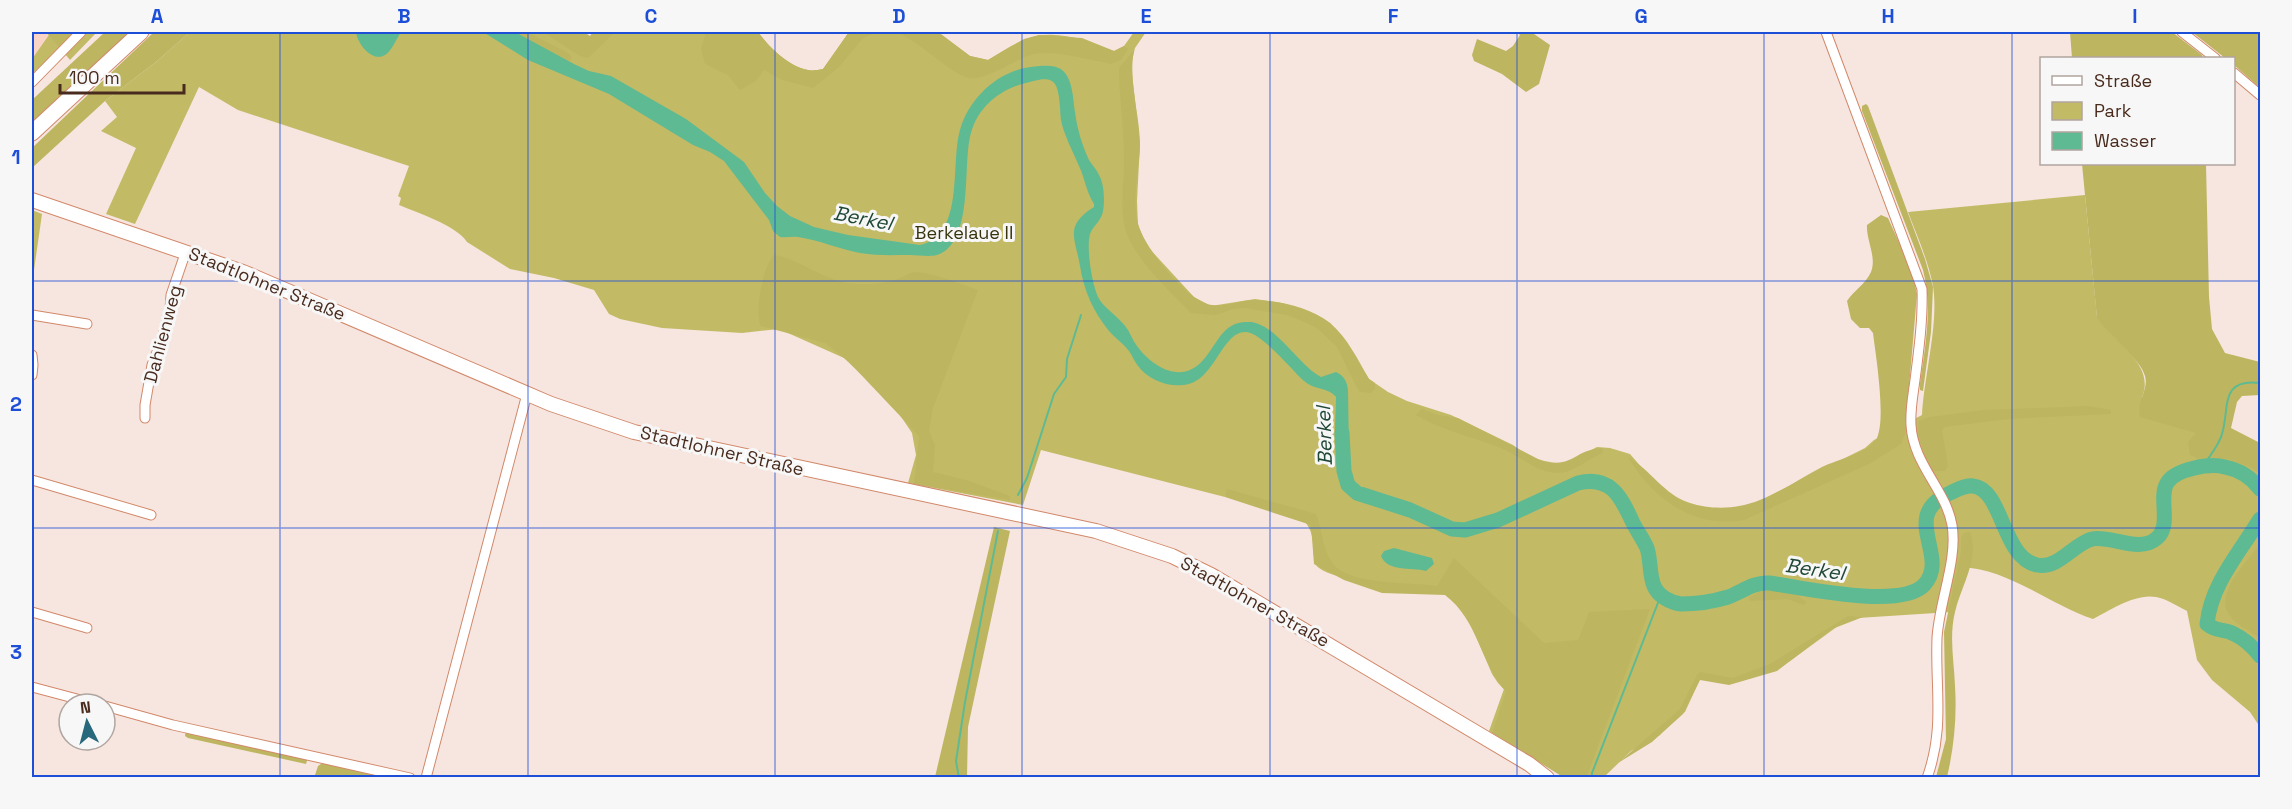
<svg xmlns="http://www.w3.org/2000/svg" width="2292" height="809" viewBox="0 0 2292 809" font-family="'Space Grotesk',sans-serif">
  <rect width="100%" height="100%" fill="#f6e6df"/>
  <path fill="#f8d5c7" d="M 32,32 L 46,32 L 60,48 L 32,74 Z"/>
  <g fill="#c3ba66">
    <path d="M 46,32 L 97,32 L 70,60 L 60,48 L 32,74 L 32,59 L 49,35 Z"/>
    <path d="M 190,32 L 567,32 L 587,42 L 593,32 L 758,32 C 769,47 788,66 808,70 C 812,71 818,70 823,69 L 849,32 L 938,32 L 970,56 L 988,60 C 1000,53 1013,44 1026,39 C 1054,28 1087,40 1114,51 L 1124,46 L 1134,32 L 1146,32 L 1135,48 L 1131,65 L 1140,144 L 1137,201 L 1138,225 L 1147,246 L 1194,297 L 1211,306 L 1255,299 L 1282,303 L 1315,314 L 1330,323 L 1344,339 L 1369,379 L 1388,392 L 1407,401 L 1451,415 L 1513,445 L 1532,459 L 1550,464 L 1560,466 L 1597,447 L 1610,448 L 1630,454 L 1670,500 L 1712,511 L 1749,506 L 1865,448 L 1874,440 L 1922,415 C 1924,376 1939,323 1933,286 C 1928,260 1917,236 1908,212 L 2085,195 L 2097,317 C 2114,343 2156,364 2142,397 L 2239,390 L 2215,421 L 2260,457 L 2260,727 L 2250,712 L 2212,680 L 2197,660 L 2187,611 C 2177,606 2167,599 2156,597 C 2136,593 2110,610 2093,619 C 2048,604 2008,568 1959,567 L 1951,612 L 1858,618 L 1838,626 L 1790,661 L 1770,672 L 1731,684 L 1701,677 L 1685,712 L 1671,721 L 1660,735 L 1631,751 L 1604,777 L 1563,777 L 1559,772 L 1489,731 L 1504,689 L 1498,683 L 1492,674 L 1466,613 L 1458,599 C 1448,595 1438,590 1427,589 C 1402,584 1337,582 1319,568 C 1309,561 1319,538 1305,522 L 1226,495 L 1225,497 L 1041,450 L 1023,505 L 908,483 L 916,455 L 912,433 L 894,406 L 844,358 L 779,329 L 742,333 L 662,328 L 620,319 L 609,314 L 594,290 L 554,278 L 510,269 L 467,242 C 456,225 418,213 399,205 L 401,198 L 398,196 L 409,166 L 238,110 L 199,87 L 135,224 L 106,214 L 136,148 L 101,131 L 117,117 L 105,101 L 156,62 Z"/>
    <path d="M 32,210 L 42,214 L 34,270 L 32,270 Z"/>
  </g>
  <g fill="#beb560">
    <path d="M 46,32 L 75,32 L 60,48 Z"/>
    <path d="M 105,32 L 130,32 L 32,122 L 32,100 Z"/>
    <path d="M 154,32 L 190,32 L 156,62 L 105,101 L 32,168 L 32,148 Z"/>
    <path d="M 513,32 L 527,32 L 568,53 L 572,57 L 570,61 L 565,59 Z"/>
    <path d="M 543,32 L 584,32 L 590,36 L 593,32 L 615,32 L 588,58 L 580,56 Z"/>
    <path d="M 706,32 L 758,32 C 769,47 788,66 808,70 C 812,71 818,70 823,69 L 849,32 L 877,32 L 863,38 L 839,67 L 813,88 L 782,80 L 764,70 L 756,81 L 740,90 L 728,75 L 705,64 L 701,49 Z"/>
    <path d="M 895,32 L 938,32 L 970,56 L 988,60 L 1024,39 L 1039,35 L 1082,38 L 1114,51 L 1124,46 L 1128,49 L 1121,60 L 1111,64 C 1089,60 1055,50 1034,54 C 1016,58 986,81 969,78 C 950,74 919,40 895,32 Z"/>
    <path d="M 1517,32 L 1531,32 L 1550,45 L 1539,84 L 1526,92 L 1502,74 L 1474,61 L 1472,55 L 1477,39 L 1506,51 L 1513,46 L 1520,35 Z"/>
    <path d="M 2070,32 L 2172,32 L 2202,55 L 2203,58 L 2072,58 Z"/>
    <path d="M 2192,32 L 2260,32 L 2260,88 L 2234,65 L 2234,58 L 2225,58 Z"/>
    <path d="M 1134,50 C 1128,82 1140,114 1140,146 C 1139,171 1131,203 1139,227 C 1146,249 1188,303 1212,305 C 1226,307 1242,299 1257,300 C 1280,301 1311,308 1330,323 C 1347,337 1358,360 1369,379 L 1375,383 L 1375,389 L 1371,393 L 1360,392 L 1357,388 L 1337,347 L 1318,329 L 1307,323 L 1287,315 L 1245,308 L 1233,309 L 1216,315 L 1191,313 C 1170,291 1138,263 1127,234 C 1118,210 1125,181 1124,156 C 1124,127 1119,98 1119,68 Z"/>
    <path d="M 1866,104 L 1868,106 L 1925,259 L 1933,287 L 1931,332 L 1923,391 L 1920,390 L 1920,384 C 1925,346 1933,308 1923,270 L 1862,111 L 1862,106 Z"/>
    <path d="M 2082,164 L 2206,164 L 2209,297 L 2212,329 L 2225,353 L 2260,362 L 2260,395 L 2242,396 L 2237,402 L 2231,428 L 2260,443 L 2260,474 L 2252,468 L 2227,459 L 2206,462 L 2190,455 L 2188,442 L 2196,433 L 2140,417 C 2136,402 2149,390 2145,376 C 2141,359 2108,335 2097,318 Z"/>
    <path d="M 1881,215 L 1888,218 C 1899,243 1912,267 1917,294 L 1905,434 L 1901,444 L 1869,464 L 1744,520 C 1693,529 1653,499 1628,457 C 1651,470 1664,495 1690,503 C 1704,508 1725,509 1739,506 C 1769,501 1795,481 1822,467 C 1836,460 1871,452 1877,438 C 1886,418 1876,357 1873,333 L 1869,328 L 1860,328 L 1851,319 L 1847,301 C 1854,290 1865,285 1871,272 C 1877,257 1866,240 1867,225 Z"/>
    <path d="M 775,255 C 801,260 822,279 848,283 C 863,285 884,284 898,279 C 903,278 907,274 911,273 C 926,269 962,285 978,290 L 933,408 L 929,431 L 935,445 L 933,472 L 966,480 L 1010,496 L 1010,500 L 914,484 L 919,436 L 849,362 L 825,343 L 761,326 C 754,314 763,262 775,255 Z"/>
    <path d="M 2089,406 L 2111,410 L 2111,414 L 2009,419 L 1945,427 L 1942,430 L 1948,466 L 1945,471 L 1933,471 C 1926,456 1915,438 1919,421 L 1929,417 L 1984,410 Z"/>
    <path d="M 1422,409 L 1438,415 L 1458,418 L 1538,459 C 1573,471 1572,450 1602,448 L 1603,453 C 1587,459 1574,473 1557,473 C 1534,472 1518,454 1498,447 C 1470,436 1441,430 1416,415 Z"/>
    <path d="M 1227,489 L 1316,514 C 1323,531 1322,553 1336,567 C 1355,585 1412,582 1437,586 L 1454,558 L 1544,643 L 1578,640 L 1589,612 L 1650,609 L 1588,773 L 1588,777 L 1563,777 L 1492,733 L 1506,692 C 1480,662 1478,620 1445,595 L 1382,593 L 1344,580 L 1314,564 L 1311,525 L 1225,497 Z"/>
    <path d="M 994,527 L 1010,531 L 968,727 L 967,777 L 935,777 Z"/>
    <path d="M 1970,532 C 1980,559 1961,586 1955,612 C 1949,636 1954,661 1955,686 C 1957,716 1954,748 1947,777 L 1936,777 L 1946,739 L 1944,632 L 1961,551 L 1961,538 L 1964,533 Z"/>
    <path d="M 2260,544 L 2260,638 C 2250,631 2232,623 2227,611 C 2218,590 2249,559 2260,544 Z"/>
    <path d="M 1780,589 L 1798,595 L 1806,602 L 1804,605 L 1787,599 L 1751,601 L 1748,598 L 1759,592 Z"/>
    <path d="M 1848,616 L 1863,617 L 1832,629 L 1777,671 L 1729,685 L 1700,680 L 1683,714 L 1652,742 L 1618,763 L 1680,709 L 1697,675 L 1700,672 L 1733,678 L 1770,664 Z"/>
    <path d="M 186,729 L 308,757 L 306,764 L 188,738 L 185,736 Z"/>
    <path d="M 324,762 L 395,778 L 314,778 L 318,766 Z"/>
  </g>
  <g fill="#5eba92">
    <path d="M 356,32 L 401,32 C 397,38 391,52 385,55 C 372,63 357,43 356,32 Z"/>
    <path d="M 483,32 L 515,32 L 574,64 L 589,71 L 611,76 L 686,119 L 744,162 L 765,193 L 777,206 L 790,216 L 814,227 L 848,235 L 920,245 C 965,235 950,165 960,130 C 969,98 998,71 1031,67 C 1040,66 1054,64 1062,70 C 1073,79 1073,99 1075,112 C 1077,128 1082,145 1089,160 C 1092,165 1097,170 1099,175 C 1104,183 1105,201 1103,211 C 1102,220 1093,226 1090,234 C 1086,248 1092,284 1098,297 C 1103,308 1120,317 1128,330 C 1131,335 1133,341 1137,346 C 1153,368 1183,385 1204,359 C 1218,343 1223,320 1250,322 C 1276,324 1298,365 1321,377 L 1336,372 C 1344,376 1347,381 1348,390 L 1349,453 L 1337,451 L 1335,429 L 1336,397 C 1328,387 1314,390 1304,381 C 1292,370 1262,333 1246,332 C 1221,331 1215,383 1183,385 C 1166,387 1148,379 1138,366 C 1134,361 1132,355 1129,351 C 1123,343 1115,338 1109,331 C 1093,311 1084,291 1080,266 C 1075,237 1064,226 1094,207 L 1094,204 C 1085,189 1086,181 1079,166 C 1074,154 1063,133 1061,120 C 1060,112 1060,91 1055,84 C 1049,75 1034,81 1026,83 C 1000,89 978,107 971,133 C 962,162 975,243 937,255 C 929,257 918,255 910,255 C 893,255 877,256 860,253 C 839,249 819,240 798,237 C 792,236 786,238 780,237 L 773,231 L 769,220 L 724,161 L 710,152 L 693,145 L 609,94 L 528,60 Z"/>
    <path d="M 1394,548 L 1432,558 L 1434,564 L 1426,571 C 1411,567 1387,572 1381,556 L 1384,551 Z"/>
  </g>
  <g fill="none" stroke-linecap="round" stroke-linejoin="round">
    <g stroke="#5eba92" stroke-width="2">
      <path d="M 2203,467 C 2208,457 2219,446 2222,434 C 2230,408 2219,378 2260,383"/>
      <path d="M 1018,495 L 1027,478 L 1054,394 L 1066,377 L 1067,359 L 1081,315"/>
      <path d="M 959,778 L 956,761 L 965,702 L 998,531"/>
      <path d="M 1592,778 L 1592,773 L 1661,595"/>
    </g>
    <g stroke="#5eba92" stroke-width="15">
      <path d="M 1342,433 L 1344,471 L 1348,485 L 1357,493 L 1410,510 L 1452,529 L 1465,530 L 1498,520 L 1578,483 C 1611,475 1621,497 1633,523 C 1637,531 1643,539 1647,548 C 1651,560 1649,574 1654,586 C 1658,596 1671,603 1681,604 C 1695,604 1715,601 1728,597 C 1742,592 1753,582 1769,583 C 1801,587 1900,610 1924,585 C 1951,556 1898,516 1950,493 C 1957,490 1964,485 1973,486 C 2003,489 2002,558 2037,565 C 2059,569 2073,544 2092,539 C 2112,535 2139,554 2157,538 C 2172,525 2158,498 2167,483 C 2175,469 2210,463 2225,467 C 2240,470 2251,477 2260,489"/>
      <path d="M 2260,519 C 2240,552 2211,584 2207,624 C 2218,633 2224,628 2234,634 C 2245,639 2253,647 2260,656"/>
    </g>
    <g stroke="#d2886a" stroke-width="11">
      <g id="street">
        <path d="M 1826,32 L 1922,289 C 1923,319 1919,349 1915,380 C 1913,395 1910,410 1911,425 C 1913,464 1946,490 1952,525 C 1958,559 1939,602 1937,638 C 1935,688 1945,728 1927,778"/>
        <path d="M 2182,32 L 2215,58"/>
        <path d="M 2234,73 L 2260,95"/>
        <path d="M 32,82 L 81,32"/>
        <path d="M 32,315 L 87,324"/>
        <path d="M 32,355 L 33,365 L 32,375"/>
        <path d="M 145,418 L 145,405 L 152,365 L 161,342 L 170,310 L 171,295 L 186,251"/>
        <path d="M 32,480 L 151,515"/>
        <path d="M 32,612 L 87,628"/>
        <path d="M 32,687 L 96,704"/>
        <path d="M 105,706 L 173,725 L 410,778"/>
        <path d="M 426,778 L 527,394"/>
      </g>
    </g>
    <g stroke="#d2886a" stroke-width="16">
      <path id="secondary" d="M 32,200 L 243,272 L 551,404 L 634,432 L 1096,531 L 1172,556 L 1211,575 L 1529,764 L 1547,778"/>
    </g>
    <g stroke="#d2886a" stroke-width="17">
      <path id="primary" d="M 32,133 L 141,32"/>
    </g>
    <use href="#street" stroke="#fff" stroke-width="9"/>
    <use href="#secondary" stroke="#fff" stroke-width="14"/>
    <use href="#primary" stroke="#fff" stroke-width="15"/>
  </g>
  <path fill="none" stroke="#1d4ed8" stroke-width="1.5" stroke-opacity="0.55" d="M 280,32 L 280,778M 528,32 L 528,778M 775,32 L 775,778M 1022,32 L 1022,778M 1270,32 L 1270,778M 1517,32 L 1517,778M 1764,32 L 1764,778M 2012,32 L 2012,778M 32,281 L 2260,281M 32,528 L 2260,528"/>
  <g text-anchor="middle" stroke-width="6" stroke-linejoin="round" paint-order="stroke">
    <g font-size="18" fill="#37330e" stroke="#f7f7f7">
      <text x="964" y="239">Berkelaue II</text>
    </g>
    <g font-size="18" fill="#492b1e" stroke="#f7f7f7">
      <text transform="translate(267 284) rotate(22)" y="6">Stadtlohner Straße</text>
      <text transform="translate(163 334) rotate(-75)" y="6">Dahlienweg</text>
      <text transform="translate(722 451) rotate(13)" y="6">Stadtlohner Straße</text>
      <text transform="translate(1255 602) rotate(29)" y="6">Stadtlohner Straße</text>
    </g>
    <g font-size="20" font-style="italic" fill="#204836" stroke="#f7f7f7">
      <text transform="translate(863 218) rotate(11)" y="7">Berkel</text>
      <text transform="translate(1324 436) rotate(-92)" y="7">Berkel</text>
      <text transform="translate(1815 569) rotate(8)" y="7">Berkel</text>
    </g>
  </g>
  <rect width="2292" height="809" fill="none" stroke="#f7f7f7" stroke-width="66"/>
  <rect x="2040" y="57" width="195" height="108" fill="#f7f7f7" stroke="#b1a5a0" stroke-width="1.5"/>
  <rect x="2052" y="76" width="30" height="9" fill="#ffffff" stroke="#b1a5a0" stroke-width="1.5"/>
  <text x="2094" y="87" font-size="18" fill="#492b1e">Straße</text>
  <rect x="2052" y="102" width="30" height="18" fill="#c3ba66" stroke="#b1a5a0" stroke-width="1.5"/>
  <text x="2094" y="117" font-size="18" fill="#492b1e">Park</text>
  <rect x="2052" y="132" width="30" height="18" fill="#5eba92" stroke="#b1a5a0" stroke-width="1.5"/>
  <text x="2094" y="147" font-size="18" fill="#492b1e">Wasser</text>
  <g transform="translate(87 722) rotate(354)"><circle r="28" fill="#f7f7f7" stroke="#b1a5a0" stroke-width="1.5"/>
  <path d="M0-4.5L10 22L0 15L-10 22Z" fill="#28687c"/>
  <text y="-9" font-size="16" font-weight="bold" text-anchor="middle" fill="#492b1e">N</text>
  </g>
  <path d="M60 84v9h124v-9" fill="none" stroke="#492b1e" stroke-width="3"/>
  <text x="69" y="84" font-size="18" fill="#492b1e" stroke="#f7f7f7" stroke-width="4.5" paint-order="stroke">100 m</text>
  <rect x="33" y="33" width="2226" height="743" fill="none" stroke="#1d4ed8" stroke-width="2"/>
  <g font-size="20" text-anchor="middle" font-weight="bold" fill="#1d4ed8">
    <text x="157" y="23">A</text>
    <text x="404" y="23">B</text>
    <text x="651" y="23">C</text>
    <text x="899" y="23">D</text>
    <text x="1146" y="23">E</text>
    <text x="1393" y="23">F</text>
    <text x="1641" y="23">G</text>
    <text x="1888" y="23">H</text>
    <text x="2135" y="23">I</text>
    <text x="16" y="164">1</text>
    <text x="16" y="411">2</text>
    <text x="16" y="659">3</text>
  </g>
</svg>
